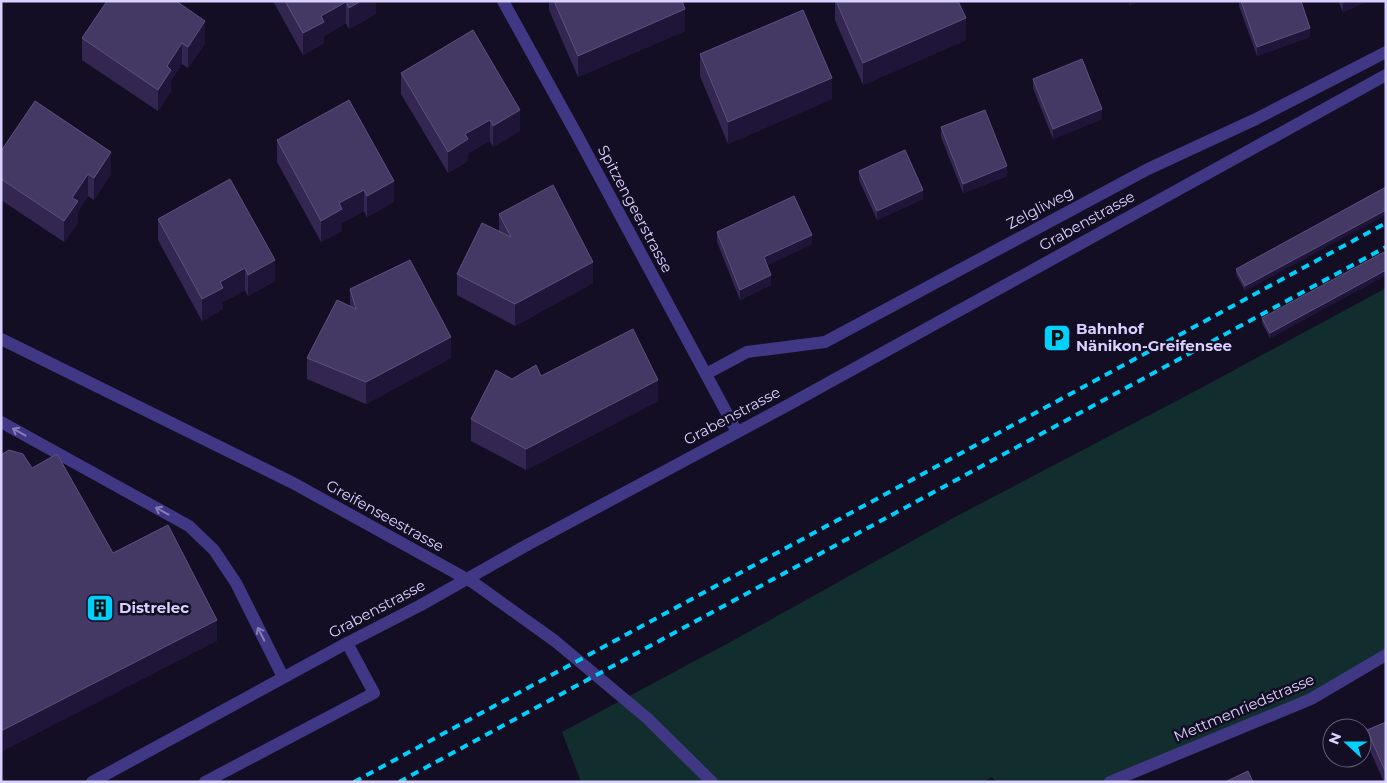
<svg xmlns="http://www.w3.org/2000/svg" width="1387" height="783" viewBox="0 0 1387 783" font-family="Montserrat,sans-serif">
  <rect width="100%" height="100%" fill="#130e24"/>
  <path fill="#112d2e" d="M 1386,288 L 1386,655 L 1322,692 L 1110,782 L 996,782 L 992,777 L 982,782 L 581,782 L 562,732 L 734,640 L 955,517 L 1201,388 Z"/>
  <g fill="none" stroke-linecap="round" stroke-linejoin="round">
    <g stroke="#403884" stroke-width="12">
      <path d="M 503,1 L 577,135 L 737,432"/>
      <path d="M 1,339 L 293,483 L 474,583 L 555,641 L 647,718 L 712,782"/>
      <path d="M 706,374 L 747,352 L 825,342 L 1148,169 L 1256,119 L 1386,52"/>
      <path d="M 1,422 L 189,526 L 214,550 L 236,583 L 283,677"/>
      <path d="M 527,545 L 790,404 L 1386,75"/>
      <path d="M 92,782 L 347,643 L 421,605"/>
      <path d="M 205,782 L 374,693 L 347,643"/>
      <path d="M 1110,782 L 1311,699 L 1386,655"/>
    </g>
    <g stroke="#00d1fc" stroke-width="4" stroke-dasharray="8 6" stroke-linecap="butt">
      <path d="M 354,782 L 1386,223"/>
      <path d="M 399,782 L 1386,247"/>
    </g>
    <path stroke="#403884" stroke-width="12" d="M 421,605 L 527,545"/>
  </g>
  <g fill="#332752">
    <path d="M 273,1 L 376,1 L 376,14 L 349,29 L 346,23 L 324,36 L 324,43 L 303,55 Z"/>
    <path d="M 549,1 L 682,1 L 685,31 L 578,77 L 549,10 Z"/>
    <path d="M 835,1 L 958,1 L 966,40 L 863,85 L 835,20 Z"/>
    <path d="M 1239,1 L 1301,1 L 1310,37 L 1257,56 L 1239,6 Z"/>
    <path d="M 1338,1 L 1369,1 L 1343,12 Z"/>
    <path d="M 82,38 L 205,43 L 188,68 L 182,64 L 171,80 L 171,91 L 158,111 L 82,60 Z"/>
    <path d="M 700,54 L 832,99 L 728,144 L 700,76 Z"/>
    <path d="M 401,73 L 520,131 L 493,147 L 490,141 L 468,153 L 468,161 L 448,173 L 401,94 Z"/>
    <path d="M 1033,79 L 1102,119 L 1053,139 L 1033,88 Z"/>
    <path d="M 941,127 L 1007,176 L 963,193 L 941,137 Z"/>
    <path d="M 277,140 L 394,202 L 367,217 L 364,211 L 342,223 L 342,231 L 321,242 L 277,162 Z"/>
    <path d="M 1,151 L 111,174 L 94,200 L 88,196 L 78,211 L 78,223 L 64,242 L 1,200 Z"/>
    <path d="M 859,171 L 923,199 L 877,220 L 859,180 Z"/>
    <path d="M 1386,187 L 1245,291 L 1236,274 L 1236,269 Z"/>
    <path d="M 499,214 L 593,283 L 515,326 L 457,295 L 457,274 L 499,231 Z"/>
    <path d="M 158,219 L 275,281 L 248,296 L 245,290 L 223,302 L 223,309 L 202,321 L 158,240 Z"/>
    <path d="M 717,232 L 812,244 L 767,265 L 771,285 L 740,300 L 717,242 Z"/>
    <path d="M 1386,251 L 1386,275 L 1270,338 L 1262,323 L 1262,318 Z"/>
    <path d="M 350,289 L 451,358 L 366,404 L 307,379 L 307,358 L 350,306 Z"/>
    <path d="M 541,376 L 658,401 L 526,470 L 471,441 L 471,419 L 512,379 Z"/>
    <path d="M 1386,722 L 1386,782 L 1384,782 L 1367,744 L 1367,730 Z"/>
  </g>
  <g fill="#1e1538">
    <path d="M 361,1 L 376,1 L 376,14 L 349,29 L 349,8 Z"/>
    <path d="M 1129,1 L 1141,1 L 1129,6 Z"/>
    <path d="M 1346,1 L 1369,1 L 1343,12 L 1343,3 Z"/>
    <path d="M 346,2 L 346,23 L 324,36 L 324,43 L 303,55 L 303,33 L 321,16 Z"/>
    <path d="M 685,9 L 685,31 L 578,77 L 578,56 Z"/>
    <path d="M 966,18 L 966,40 L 863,85 L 863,63 Z"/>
    <path d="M 205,21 L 205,43 L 188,68 L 188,47 Z"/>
    <path d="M 1310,28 L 1310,37 L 1257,56 L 1257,47 Z"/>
    <path d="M 182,43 L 182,64 L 171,80 L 171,91 L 158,111 L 158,90 L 167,66 Z"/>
    <path d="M 832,78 L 832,99 L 728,144 L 728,122 Z"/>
    <path d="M 1102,109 L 1102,119 L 1053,139 L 1053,129 Z"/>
    <path d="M 520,110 L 520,131 L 493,147 L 493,126 Z"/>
    <path d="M 490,120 L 490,141 L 468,153 L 468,161 L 448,173 L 448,152 L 465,134 Z"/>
    <path d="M 111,152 L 111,174 L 94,200 L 94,178 Z"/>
    <path d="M 1007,166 L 1007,176 L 963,193 L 963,184 Z"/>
    <path d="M 88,174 L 88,196 L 78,211 L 78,223 L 64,242 L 64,221 L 72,198 Z"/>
    <path d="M 394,181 L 394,202 L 367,217 L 367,196 Z"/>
    <path d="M 364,190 L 364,211 L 342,223 L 342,231 L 321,242 L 321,221 L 339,203 Z"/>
    <path d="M 923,190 L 923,199 L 877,220 L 877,211 Z"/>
    <path d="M 1386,210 L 1386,215 L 1245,291 L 1245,286 Z"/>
    <path d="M 812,235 L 812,244 L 764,267 L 764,257 Z"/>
    <path d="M 275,260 L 275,281 L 248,296 L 248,275 Z"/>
    <path d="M 593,262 L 593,283 L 515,326 L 515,304 Z"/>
    <path d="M 245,268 L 245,290 L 223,302 L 223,309 L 202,321 L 202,299 L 220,282 Z"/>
    <path d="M 1386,270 L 1386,275 L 1270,338 L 1270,333 Z"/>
    <path d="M 771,275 L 771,285 L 740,300 L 740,290 Z"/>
    <path d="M 451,337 L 451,358 L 366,404 L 366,382 Z"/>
    <path d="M 658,380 L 658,401 L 526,470 L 526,449 Z"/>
    <path d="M 217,620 L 217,641 L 1,752 L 1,731 Z"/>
  </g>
  <g fill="#443965" stroke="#5c517d">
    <path d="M 107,1 L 176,1 L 205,21 L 188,47 L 182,43 L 167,66 L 171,70 L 158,90 L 82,38 Z"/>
    <path d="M 285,1 L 361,1 L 349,8 L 346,2 L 321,16 L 324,22 L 303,33 Z"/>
    <path d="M 554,1 L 682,1 L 685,9 L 578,56 Z"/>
    <path d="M 836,1 L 958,1 L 966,18 L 863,63 Z"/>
    <path d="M 1241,1 L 1301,1 L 1310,28 L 1257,47 Z"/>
    <path d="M 803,10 L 832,78 L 728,122 L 700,54 Z"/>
    <path d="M 473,30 L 520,110 L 493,126 L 490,120 L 465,134 L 468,139 L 448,152 L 401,73 Z"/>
    <path d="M 1082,59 L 1102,109 L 1053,129 L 1033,79 Z"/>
    <path d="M 349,100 L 394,181 L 367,196 L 364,190 L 339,203 L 342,209 L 321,221 L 277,140 Z"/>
    <path d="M 35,101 L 111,152 L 94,178 L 88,174 L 72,198 L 78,201 L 64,221 L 1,179 L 1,151 Z"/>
    <path d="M 985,110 L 1007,166 L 963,184 L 941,127 Z"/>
    <path d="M 905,150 L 923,190 L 877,211 L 859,171 Z"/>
    <path d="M 230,179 L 275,260 L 248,275 L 245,268 L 220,282 L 223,288 L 202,299 L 158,219 Z"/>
    <path d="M 553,185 L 593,262 L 515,304 L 457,274 L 482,223 L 511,237 L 499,214 Z"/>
    <path d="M 1386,187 L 1386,210 L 1245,286 L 1236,269 Z"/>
    <path d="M 794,196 L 812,235 L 764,257 L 771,275 L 740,290 L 717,232 Z"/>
    <path d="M 1386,251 L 1386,270 L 1270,333 L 1262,318 Z"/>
    <path d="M 410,260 L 451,337 L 366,382 L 307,358 L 337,300 L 356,309 L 350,289 Z"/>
    <path d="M 633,329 L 658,380 L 526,449 L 471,419 L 496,370 L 512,379 L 536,365 L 541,376 Z"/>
    <path d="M 9,450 L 23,454 L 32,468 L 57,454 L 113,553 L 168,525 L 217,620 L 1,731 L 1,455 Z"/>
    <path d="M 1386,722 L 1386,773 L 1367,730 Z"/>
    <path d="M 1248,771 L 1253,782 L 1225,782 Z"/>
  </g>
  <defs><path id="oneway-shaft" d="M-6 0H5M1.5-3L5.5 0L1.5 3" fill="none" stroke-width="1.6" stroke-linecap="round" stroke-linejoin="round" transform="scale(1.25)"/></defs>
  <g stroke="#857dbb">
    <use href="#oneway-shaft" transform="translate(19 432) rotate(-151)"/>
    <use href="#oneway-shaft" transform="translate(162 511) rotate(-151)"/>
    <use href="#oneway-shaft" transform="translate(261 634) rotate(-117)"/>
  </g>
  <defs>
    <g id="parking-square" transform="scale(1.4375)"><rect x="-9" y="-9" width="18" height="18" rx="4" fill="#00d1fc" stroke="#130e24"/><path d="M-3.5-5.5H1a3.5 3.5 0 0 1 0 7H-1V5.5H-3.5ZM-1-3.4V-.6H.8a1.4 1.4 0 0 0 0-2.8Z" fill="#111"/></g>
    <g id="building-square" transform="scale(1.4375)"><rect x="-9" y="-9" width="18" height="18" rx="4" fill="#00d1fc" stroke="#130e24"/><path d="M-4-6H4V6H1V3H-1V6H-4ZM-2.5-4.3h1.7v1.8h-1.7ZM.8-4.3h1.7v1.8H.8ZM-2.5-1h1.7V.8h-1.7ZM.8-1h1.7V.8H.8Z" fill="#111"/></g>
  </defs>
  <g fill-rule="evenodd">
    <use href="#parking-square" x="1057" y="338"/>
    <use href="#building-square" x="100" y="608"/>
  </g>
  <g text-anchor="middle" stroke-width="5" stroke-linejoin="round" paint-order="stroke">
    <g font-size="15" fill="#d9d1ff" stroke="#130e24">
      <text transform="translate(1040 208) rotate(-28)" y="5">Zelgliweg</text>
      <text transform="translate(635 209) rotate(62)" y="5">Spitzengeerstrasse</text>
      <text transform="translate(1087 221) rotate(-29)" y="5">Grabenstrasse</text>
      <text transform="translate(732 416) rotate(-28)" y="5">Grabenstrasse</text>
      <text transform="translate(385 516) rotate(29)" y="5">Greifenseestrasse</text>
      <text transform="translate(377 609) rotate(-28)" y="5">Grabenstrasse</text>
      <text transform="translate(1244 708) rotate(-23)" y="5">Mettmenriedstrasse</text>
    </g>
    <g font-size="15" font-weight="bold" fill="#d9d1ff" stroke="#130e24" text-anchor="start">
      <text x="1076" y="334">Bahnhof<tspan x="1076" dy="17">Nänikon-Greifensee</tspan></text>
      <text x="119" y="613">Distrelec</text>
    </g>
  </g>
  <rect width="1387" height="783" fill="none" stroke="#d9d1ff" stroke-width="5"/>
  <g transform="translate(1347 743) rotate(291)"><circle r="24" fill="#130e24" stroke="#625c7c"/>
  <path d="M0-4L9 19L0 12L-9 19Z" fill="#00d1fc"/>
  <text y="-8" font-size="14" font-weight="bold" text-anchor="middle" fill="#d9d1ff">N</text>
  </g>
</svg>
